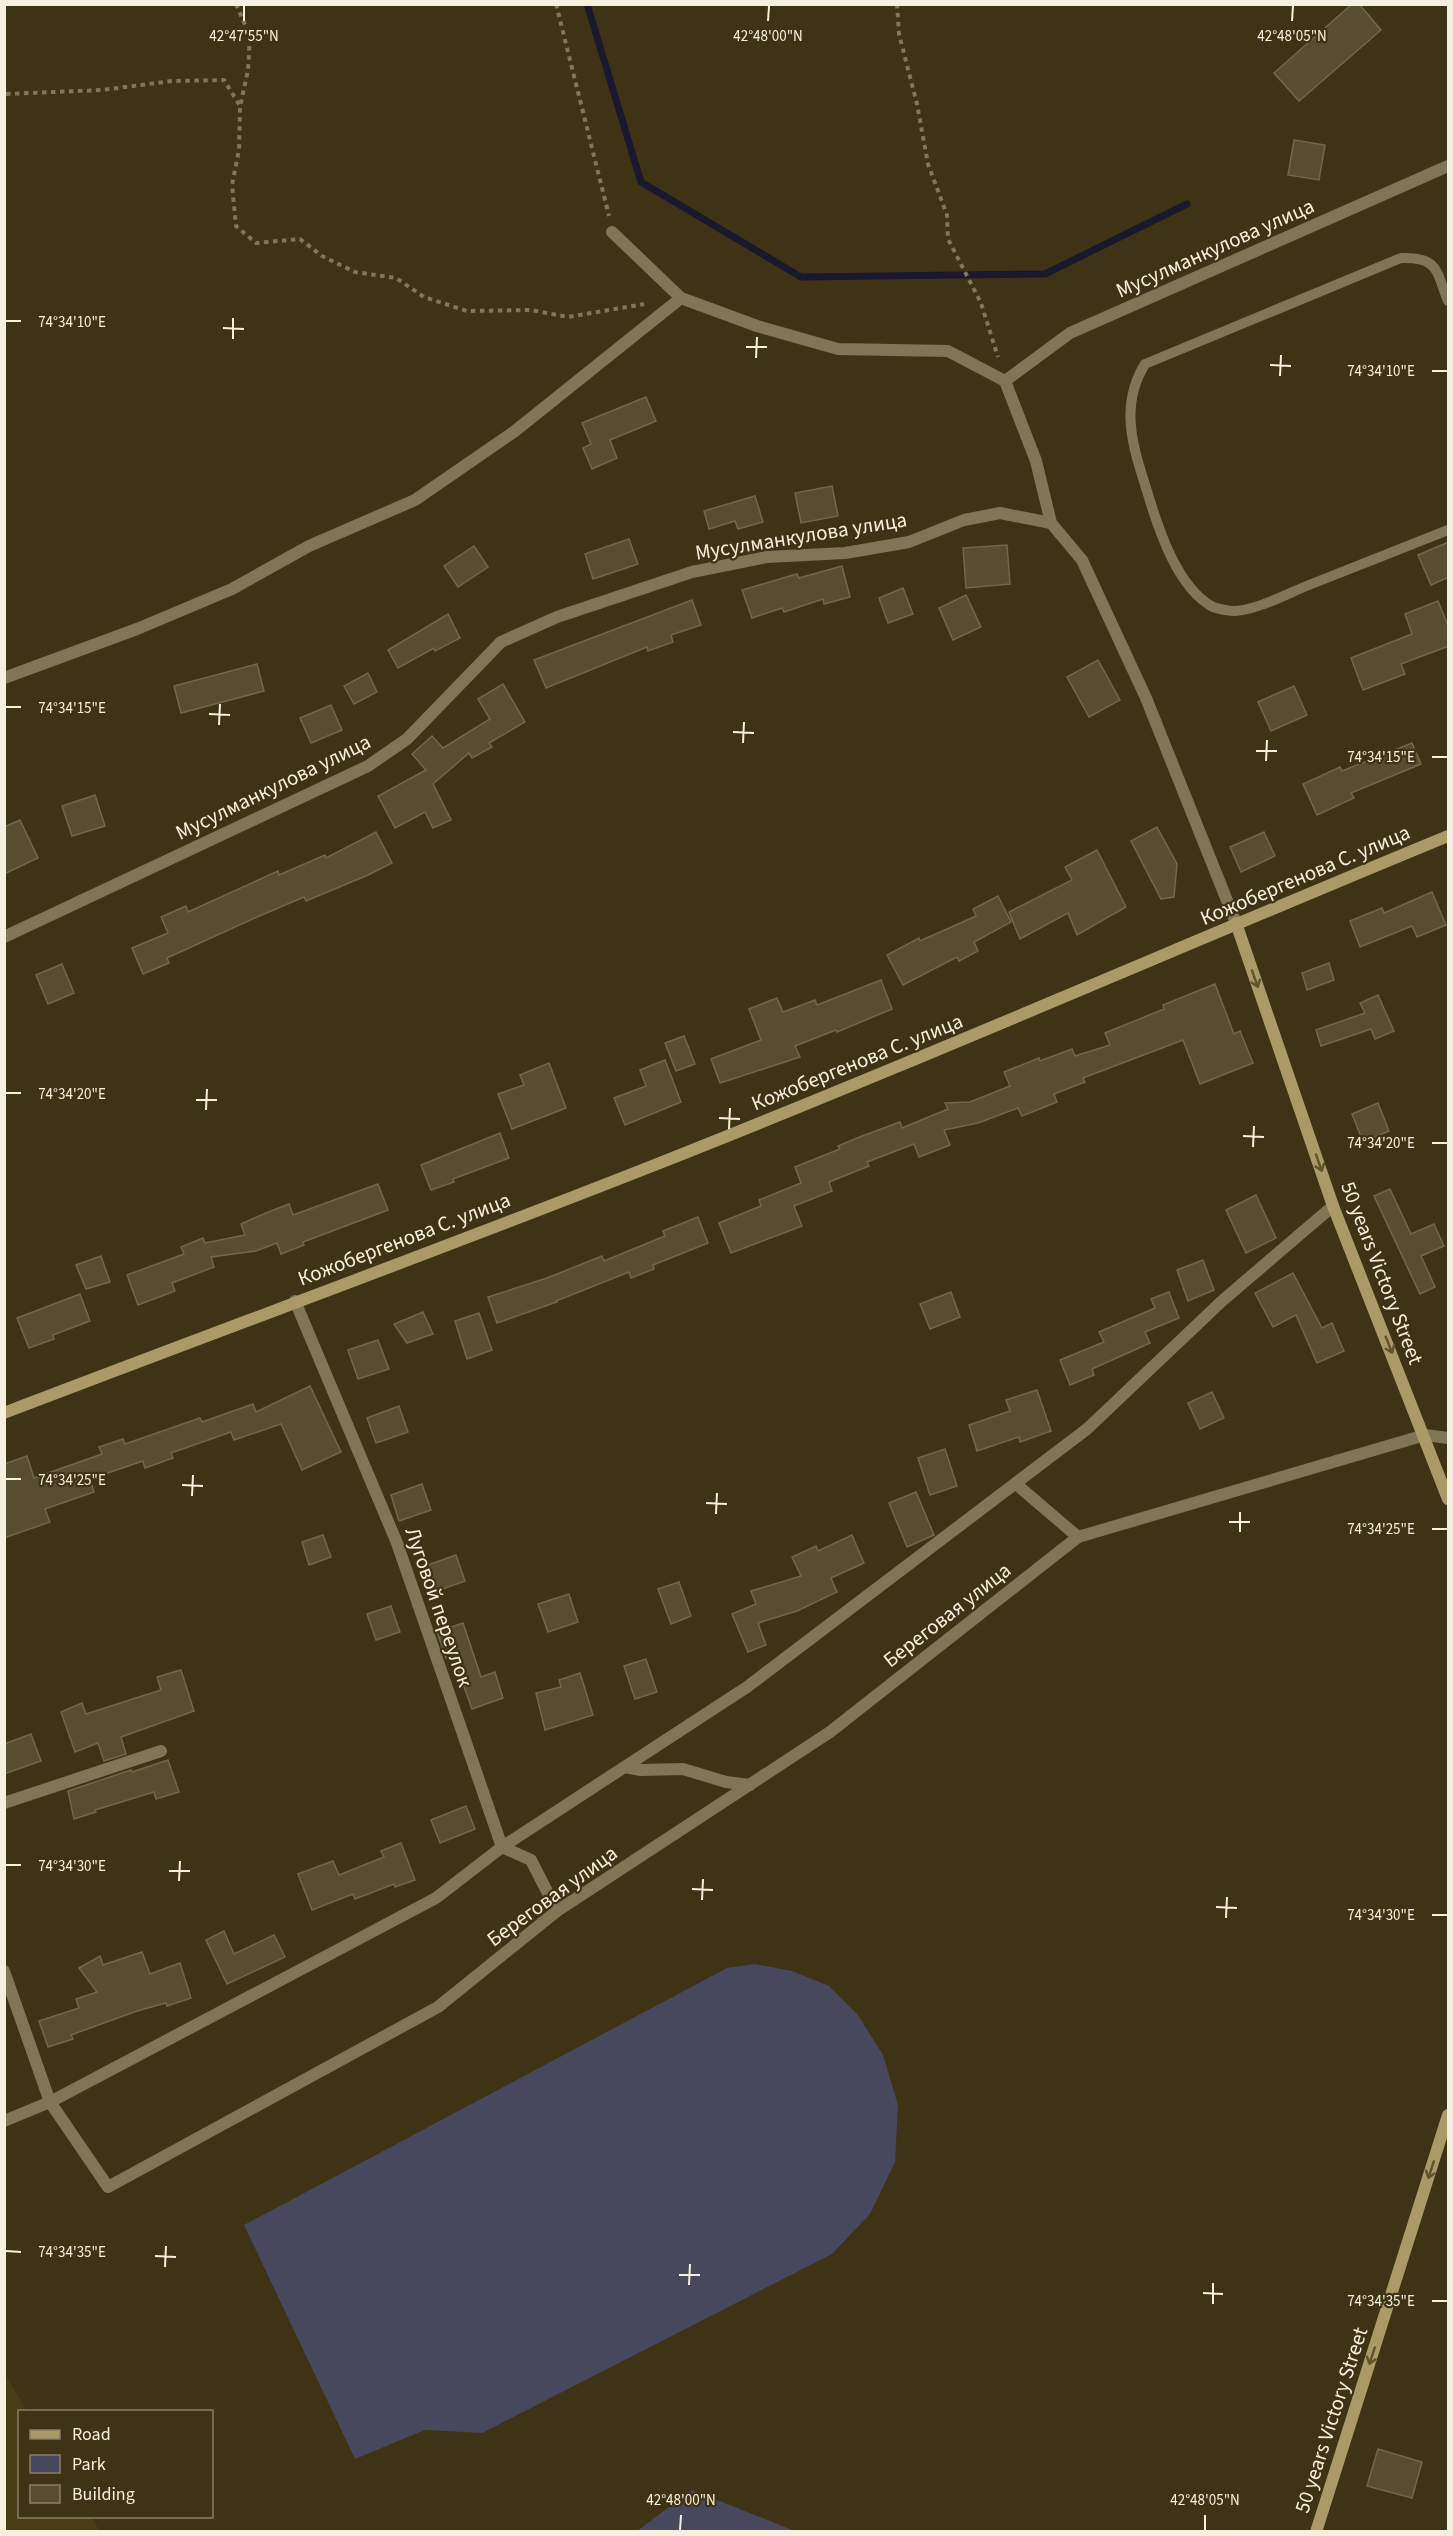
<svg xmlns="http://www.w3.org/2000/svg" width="1453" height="2536" viewBox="0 0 1453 2536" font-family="'Source Sans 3',sans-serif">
  <rect width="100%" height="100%" fill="#3e3314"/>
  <path fill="#4a3d15" d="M 5,2374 L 27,2411 L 20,2412 L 20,2516 L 92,2517 L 99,2531 L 5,2531 Z"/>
  <g fill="#47475d">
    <path d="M 755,1964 L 792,1971 L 829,1986 L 858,2015 L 883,2055 L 898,2105 L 895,2162 L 870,2214 L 832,2254 L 482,2433 L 425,2430 L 355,2459 L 244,2225 L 727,1968 Z"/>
    <path d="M 692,2490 L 795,2531 L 637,2531 Z"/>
  </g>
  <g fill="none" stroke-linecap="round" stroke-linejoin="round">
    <path stroke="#19182f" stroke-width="7" d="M 587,4 L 641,182 L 801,277 L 1045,274 L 1187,204"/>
  </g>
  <g fill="#574e32" stroke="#726746" stroke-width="1.5">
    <path d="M 1352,4 L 1359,4 L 1381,30 L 1299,101 L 1274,73 Z"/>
    <path d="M 1294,140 L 1325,145 L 1319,180 L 1288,175 Z"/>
    <path d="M 646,397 L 656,421 L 610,440 L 617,458 L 592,469 L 583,448 L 591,444 L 582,423 Z"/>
    <path d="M 832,486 L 838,516 L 801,523 L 795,493 Z"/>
    <path d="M 755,496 L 763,522 L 738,529 L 735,521 L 709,529 L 704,511 Z"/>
    <path d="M 629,539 L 638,564 L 593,579 L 585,554 Z"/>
    <path d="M 1449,542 L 1449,577 L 1431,585 L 1418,555 Z"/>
    <path d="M 1007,545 L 1010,584 L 966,588 L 963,548 Z"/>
    <path d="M 474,546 L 488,567 L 458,587 L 444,566 Z"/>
    <path d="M 842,566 L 850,597 L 824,604 L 823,599 L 784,612 L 782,608 L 752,618 L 742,590 L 797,574 L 799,578 Z"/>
    <path d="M 903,588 L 913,614 L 888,623 L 879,598 Z"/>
    <path d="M 966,595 L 981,627 L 953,640 L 939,608 Z"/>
    <path d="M 692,600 L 701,625 L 671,635 L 673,642 L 648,651 L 647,647 L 546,688 L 534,660 Z"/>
    <path d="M 1438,601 L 1449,628 L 1449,646 L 1401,664 L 1405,674 L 1363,690 L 1351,658 L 1412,634 L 1405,614 Z"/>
    <path d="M 448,614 L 460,638 L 435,651 L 434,648 L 398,668 L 388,650 Z"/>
    <path d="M 1098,660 L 1120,700 L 1089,717 L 1067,677 Z"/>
    <path d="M 257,664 L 264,691 L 181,713 L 174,686 Z"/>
    <path d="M 368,673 L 377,692 L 354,704 L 344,686 Z"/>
    <path d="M 503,684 L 525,722 L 489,743 L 492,747 L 472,758 L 469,753 L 433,784 L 451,820 L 433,828 L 425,812 L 395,828 L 378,796 L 426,770 L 412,754 L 432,736 L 443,748 L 490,719 L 478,699 Z"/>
    <path d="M 1294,686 L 1307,715 L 1271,731 L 1258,702 Z"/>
    <path d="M 331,705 L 342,730 L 311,743 L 300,718 Z"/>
    <path d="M 1412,743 L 1421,764 L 1351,793 L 1354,798 L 1317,815 L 1303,784 L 1340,767 L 1342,771 Z"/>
    <path d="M 95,795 L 105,826 L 72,836 L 62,806 Z"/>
    <path d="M 20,820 L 38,858 L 4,874 L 4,827 Z"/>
    <path d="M 1157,827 L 1177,864 L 1174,897 L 1161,899 L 1131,841 Z"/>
    <path d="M 376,832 L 392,863 L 368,875 L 306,901 L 304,897 L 257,917 L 167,958 L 169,963 L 143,974 L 132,948 L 168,933 L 161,917 L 186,906 L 188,912 L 278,871 L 279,875 L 325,855 L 326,858 Z"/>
    <path d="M 1264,832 L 1275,856 L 1241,872 L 1230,847 Z"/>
    <path d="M 1097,850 L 1126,907 L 1077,935 L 1068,913 L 1020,939 L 1009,912 L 1072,880 L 1065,867 Z"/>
    <path d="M 1432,892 L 1446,925 L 1417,937 L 1412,926 L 1360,947 L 1350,921 L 1382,908 L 1384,913 Z"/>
    <path d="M 998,896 L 1011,922 L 974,942 L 978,951 L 959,961 L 957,957 L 903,985 L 887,955 L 919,938 L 920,941 L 976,916 L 973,909 Z"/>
    <path d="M 1329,963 L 1334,980 L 1307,990 L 1302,973 Z"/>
    <path d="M 62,964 L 74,993 L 48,1004 L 36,975 Z"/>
    <path d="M 881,980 L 892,1009 L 837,1032 L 836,1030 L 795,1046 L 800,1057 L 720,1083 L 711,1059 L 761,1040 L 749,1009 L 777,998 L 783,1012 L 815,1000 L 817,1005 Z"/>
    <path d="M 1215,984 L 1234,1034 L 1240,1031 L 1253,1063 L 1200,1084 L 1183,1040 L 1083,1078 L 1085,1082 L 1054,1094 L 1057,1102 L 1022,1116 L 1018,1108 L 978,1123 L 944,1130 L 950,1145 L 919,1157 L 914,1144 L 867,1162 L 869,1166 L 829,1182 L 832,1191 L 794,1206 L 802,1226 L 731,1253 L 719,1223 L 761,1206 L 759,1200 L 801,1183 L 795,1167 L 840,1149 L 838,1146 L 857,1138 L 900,1122 L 902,1128 L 948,1109 L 945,1103 L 970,1102 L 1010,1086 L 1004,1072 L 1039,1058 L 1040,1061 L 1072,1049 L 1075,1056 L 1110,1045 L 1105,1033 L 1164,1009 L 1163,1005 Z"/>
    <path d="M 1378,995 L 1394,1031 L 1375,1039 L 1371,1029 L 1321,1046 L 1316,1030 L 1365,1013 L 1360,1003 Z"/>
    <path d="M 684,1036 L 695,1064 L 676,1071 L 665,1043 Z"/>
    <path d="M 665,1060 L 681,1102 L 625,1125 L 614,1098 L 646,1086 L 640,1070 Z"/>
    <path d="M 549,1063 L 566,1108 L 512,1129 L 498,1094 L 524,1085 L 520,1075 Z"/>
    <path d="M 1378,1103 L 1389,1131 L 1363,1142 L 1352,1114 Z"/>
    <path d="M 500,1133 L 509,1158 L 453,1179 L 454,1182 L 431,1190 L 421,1165 Z"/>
    <path d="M 378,1184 L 388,1210 L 303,1242 L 304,1245 L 281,1254 L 277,1243 L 256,1251 L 211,1257 L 214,1267 L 172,1283 L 175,1291 L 138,1305 L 127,1275 L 184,1254 L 181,1247 L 203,1238 L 205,1243 L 245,1235 L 241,1224 L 266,1213 L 289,1204 L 293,1215 Z"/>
    <path d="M 1390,1189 L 1411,1234 L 1434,1224 L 1444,1246 L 1421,1256 L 1435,1287 L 1420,1294 L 1374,1196 Z"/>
    <path d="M 1256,1195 L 1276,1238 L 1246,1253 L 1226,1210 Z"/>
    <path d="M 698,1217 L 708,1243 L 653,1265 L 654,1269 L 631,1278 L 629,1272 L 556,1301 L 557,1302 L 497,1323 L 488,1297 L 547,1278 L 602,1256 L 604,1261 L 665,1236 L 663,1231 Z"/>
    <path d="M 101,1256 L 110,1282 L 86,1289 L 76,1265 Z"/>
    <path d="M 1203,1260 L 1214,1290 L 1188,1301 L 1177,1270 Z"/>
    <path d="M 1293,1273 L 1322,1328 L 1332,1323 L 1344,1351 L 1317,1363 L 1296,1315 L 1273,1327 L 1255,1293 Z"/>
    <path d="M 951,1292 L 960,1317 L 930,1329 L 920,1304 Z"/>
    <path d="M 1169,1292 L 1179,1318 L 1145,1332 L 1150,1343 L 1092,1369 L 1094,1375 L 1070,1385 L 1060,1360 L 1104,1342 L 1099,1332 L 1155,1308 L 1151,1299 Z"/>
    <path d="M 80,1294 L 90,1321 L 53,1335 L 54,1339 L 29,1348 L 17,1318 Z"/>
    <path d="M 423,1312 L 433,1334 L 407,1343 L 394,1324 Z"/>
    <path d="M 479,1313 L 492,1350 L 467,1359 L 455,1321 Z"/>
    <path d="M 378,1340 L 389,1369 L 358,1379 L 348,1350 Z"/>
    <path d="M 310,1386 L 341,1452 L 302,1470 L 281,1424 L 234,1440 L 231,1432 L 171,1453 L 173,1458 L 145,1468 L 143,1461 L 90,1479 L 94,1492 L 45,1509 L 50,1522 L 4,1538 L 4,1464 L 27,1456 L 34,1478 L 102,1454 L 99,1447 L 123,1439 L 125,1444 L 200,1418 L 202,1422 L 253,1404 L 256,1412 Z"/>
    <path d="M 1037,1390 L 1051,1431 L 1020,1442 L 1019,1437 L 977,1451 L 969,1425 L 1010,1411 L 1006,1400 Z"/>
    <path d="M 1212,1392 L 1224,1418 L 1200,1429 L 1188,1403 Z"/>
    <path d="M 399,1406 L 408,1432 L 376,1443 L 367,1418 Z"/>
    <path d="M 945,1449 L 957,1486 L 930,1495 L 918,1458 Z"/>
    <path d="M 422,1484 L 431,1510 L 399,1521 L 391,1495 Z"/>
    <path d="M 916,1492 L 934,1535 L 907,1547 L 889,1503 Z"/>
    <path d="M 323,1535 L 331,1557 L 309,1565 L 302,1542 Z"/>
    <path d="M 852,1535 L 864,1563 L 831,1578 L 837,1592 L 797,1611 L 758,1623 L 766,1645 L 748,1652 L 732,1614 L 756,1604 L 751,1591 L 801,1576 L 792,1557 L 816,1546 L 818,1551 Z"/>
    <path d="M 456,1555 L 465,1581 L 434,1592 L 425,1566 Z"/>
    <path d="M 679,1582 L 691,1616 L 671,1624 L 658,1589 Z"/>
    <path d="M 569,1594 L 578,1622 L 548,1632 L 538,1604 Z"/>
    <path d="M 391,1606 L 400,1632 L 376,1640 L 367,1614 Z"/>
    <path d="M 463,1623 L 481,1677 L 495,1672 L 503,1698 L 472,1709 L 453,1656 L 446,1658 L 437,1632 Z"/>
    <path d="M 646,1659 L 657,1692 L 635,1699 L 624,1666 Z"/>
    <path d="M 181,1670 L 194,1711 L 121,1737 L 126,1754 L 104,1761 L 98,1743 L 75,1752 L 61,1712 L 82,1703 L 86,1714 L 161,1690 L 157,1677 Z"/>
    <path d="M 580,1673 L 593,1715 L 545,1730 L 536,1693 L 561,1687 L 559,1680 Z"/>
    <path d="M 31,1734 L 41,1761 L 4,1774 L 4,1744 Z"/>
    <path d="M 168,1760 L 179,1792 L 156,1799 L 154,1792 L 95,1810 L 96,1812 L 74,1819 L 68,1791 L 131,1770 L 132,1772 Z"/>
    <path d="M 466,1806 L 475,1829 L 440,1843 L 431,1820 Z"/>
    <path d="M 401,1843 L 415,1880 L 395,1887 L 394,1884 L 355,1899 L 353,1894 L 312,1910 L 298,1874 L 333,1861 L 339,1875 L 384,1857 L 381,1851 Z"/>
    <path d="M 224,1931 L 234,1954 L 274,1935 L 285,1957 L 227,1984 L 206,1940 Z"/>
    <path d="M 142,1952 L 150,1974 L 180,1963 L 191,1998 L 167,2006 L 166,2003 L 137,2011 L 71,2035 L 73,2039 L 48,2047 L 39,2021 L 79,2008 L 76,1999 L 97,1992 L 79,1968 L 100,1956 L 103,1965 Z"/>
    <path d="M 1378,2449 L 1422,2462 L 1412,2498 L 1367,2486 Z"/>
  </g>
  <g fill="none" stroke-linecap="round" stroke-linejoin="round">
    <g stroke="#7f765b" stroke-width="4" stroke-dasharray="4.5 4.5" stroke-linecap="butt">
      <path d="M 236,4 L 250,36 L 248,70 L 240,107 L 239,150 L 232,185 L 236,226 L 256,243 L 300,239 L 322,256 L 355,272 L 396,278 L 424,297 L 467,311 L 531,310 L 568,317 L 644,304"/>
      <path d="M 556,4 L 609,216"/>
      <path d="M 897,4 L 899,34 L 917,104 L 928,164 L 947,215 L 948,239 L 981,303 L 998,357"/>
      <path d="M 6,94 L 102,90 L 172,81 L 224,80 L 240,106"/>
    </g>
    <path stroke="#807656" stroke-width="10" d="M 1448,301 C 1436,271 1439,257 1401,258 L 1145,364 C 1119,406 1133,447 1147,491 C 1158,528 1177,588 1213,607 C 1218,609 1229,611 1235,611 C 1256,610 1285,595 1304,587 C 1352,568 1400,549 1448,530"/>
    <g stroke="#807656" stroke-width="12">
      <path d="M 612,232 L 681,298 L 757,326 L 838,349 L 948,351 L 1005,381 L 1036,461 L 1051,523 L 1082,560 L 1146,698 L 1236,923"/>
      <path d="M 1005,381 L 1070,333 L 1448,166"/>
      <path d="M 4,678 L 137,629 L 232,589 L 309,546 L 415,500 L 515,431 L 681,298"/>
      <path d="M 4,937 L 368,766 L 407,739 L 501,642 L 557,617 L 692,572 L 767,557 L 845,553 L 909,542 L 964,520 L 1000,513 L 1051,523"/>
      <path d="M 295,1301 L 397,1543 L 502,1847 L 531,1860 L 557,1911"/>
      <path d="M 1016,1484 L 1078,1537 L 1425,1435 L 1448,1438"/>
      <path d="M 625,1767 L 641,1770 L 683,1769 L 726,1782 L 750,1785"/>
      <path d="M 4,1803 L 161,1751"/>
      <path d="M 4,1971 L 50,2102 L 108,2187 L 438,2007 L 557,1911 L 830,1732 L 1078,1537"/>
      <path d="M 4,2121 L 50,2102 L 436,1898 L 502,1847 L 747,1687 L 1087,1429 L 1222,1301 L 1333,1206"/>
    </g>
    <g stroke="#ab9a67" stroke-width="12">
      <path d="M 1236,923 L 1333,1206 L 1448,1499"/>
      <path d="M 4,1413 C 218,1331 434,1252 647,1168 C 916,1062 1181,946 1448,836"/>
      <path d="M 1316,2532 L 1448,2115"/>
    </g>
  </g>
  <defs><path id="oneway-shaft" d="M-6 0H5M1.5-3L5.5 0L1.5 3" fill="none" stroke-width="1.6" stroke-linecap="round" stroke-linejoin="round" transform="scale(1.5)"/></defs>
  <g stroke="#5f522d">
    <use href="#oneway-shaft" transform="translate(1255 979) rotate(71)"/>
    <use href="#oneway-shaft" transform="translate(1319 1163) rotate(71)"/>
    <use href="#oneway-shaft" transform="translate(1389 1345) rotate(68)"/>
    <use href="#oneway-shaft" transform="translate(1431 2170) rotate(108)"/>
    <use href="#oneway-shaft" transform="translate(1372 2356) rotate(108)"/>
  </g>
  <path fill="none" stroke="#f7f0de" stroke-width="2" d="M 244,21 L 244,6M 768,21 L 769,6M 1292,21 L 1293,6M 6,321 L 21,321M 223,328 L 244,329M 233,339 L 233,318M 746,347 L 767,347M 756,358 L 757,337M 1270,365 L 1291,366M 1432,371 L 1447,371M 1280,376 L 1281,355M 6,707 L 21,707M 209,714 L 230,715M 219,725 L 220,704M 733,732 L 754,733M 743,743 L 744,722M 1256,751 L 1277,751M 1432,757 L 1447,757M 1266,761 L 1267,740M 6,1093 L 21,1093M 196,1100 L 217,1100M 206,1110 L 207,1089M 719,1118 L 740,1119M 729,1129 L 730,1108M 1243,1136 L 1264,1137M 1432,1143 L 1447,1143M 1253,1147 L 1254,1126M 6,1479 L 21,1479M 182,1485 L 203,1486M 192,1496 L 193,1475M 706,1503 L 727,1504M 716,1514 L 717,1493M 1229,1522 L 1250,1522M 1432,1529 L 1447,1529M 1240,1532 L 1240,1512M 6,1865 L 21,1865M 169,1871 L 190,1871M 179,1881 L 180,1861M 692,1889 L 713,1890M 702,1900 L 703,1879M 1216,1907 L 1237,1908M 1432,1915 L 1447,1915M 1226,1918 L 1227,1897M 6,2251 L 21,2252M 155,2256 L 176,2257M 165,2267 L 166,2246M 679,2275 L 700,2275M 689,2285 L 690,2264M 1203,2293 L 1223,2294M 1432,2301 L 1447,2301M 1213,2304 L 1213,2283M 680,2530 L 681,2515M 1205,2530 L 1205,2515"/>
  <g text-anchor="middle" stroke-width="4.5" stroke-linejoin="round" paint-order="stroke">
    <g font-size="21" fill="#f7f0de" stroke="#3e3314">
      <text transform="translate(1215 248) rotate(-24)" y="7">Мусулманкулова улица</text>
      <text transform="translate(801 536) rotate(-9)" y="7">Мусулманкулова улица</text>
      <text transform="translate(273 787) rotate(-26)" y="7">Мусулманкулова улица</text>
      <text transform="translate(1305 875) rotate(-23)" y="7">Кожобергенова С. улица</text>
      <text transform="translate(857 1062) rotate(-22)" y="7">Кожобергенова С. улица</text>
      <text transform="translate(404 1239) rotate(-21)" y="7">Кожобергенова С. улица</text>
      <text transform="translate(1382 1273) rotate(69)" y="7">50 years Victory Street</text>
      <text transform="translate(439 1607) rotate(71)" y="7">Луговой переулок</text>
      <text transform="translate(947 1615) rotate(-38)" y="7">Береговая улица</text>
      <text transform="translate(552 1896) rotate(-36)" y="7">Береговая улица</text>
      <text transform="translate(1331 2420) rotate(-72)" y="7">50 years Victory Street</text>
    </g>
  </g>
  <g font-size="15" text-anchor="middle" fill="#f7f0de" stroke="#3e3314" stroke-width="4.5" stroke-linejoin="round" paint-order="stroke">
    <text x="244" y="41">42°47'55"N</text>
    <text x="768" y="41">42°48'00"N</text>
    <text x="1292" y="41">42°48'05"N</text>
    <text x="72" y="327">74°34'10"E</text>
    <text x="1381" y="376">74°34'10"E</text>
    <text x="72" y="713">74°34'15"E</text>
    <text x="1381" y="762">74°34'15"E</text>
    <text x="72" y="1099">74°34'20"E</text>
    <text x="1381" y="1148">74°34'20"E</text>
    <text x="72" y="1485">74°34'25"E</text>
    <text x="1381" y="1534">74°34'25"E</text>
    <text x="72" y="1871">74°34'30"E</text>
    <text x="1381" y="1920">74°34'30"E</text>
    <text x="72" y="2257">74°34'35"E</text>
    <text x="1381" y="2306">74°34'35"E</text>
    <text x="681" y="2505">42°48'00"N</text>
    <text x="1205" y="2505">42°48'05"N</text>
  </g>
  <rect width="1453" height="2536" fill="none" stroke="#f7f0de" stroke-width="12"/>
  <rect x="18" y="2410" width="195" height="108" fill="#3e3314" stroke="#887f65" stroke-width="1.5"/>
  <rect x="30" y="2430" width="30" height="9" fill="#ab9a67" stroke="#887f65" stroke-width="1.5"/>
  <text x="72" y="2440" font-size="18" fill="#f7f0de">Road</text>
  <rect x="30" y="2455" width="30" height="18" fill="#47475d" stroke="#887f65" stroke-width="1.5"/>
  <text x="72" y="2470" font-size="18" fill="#f7f0de">Park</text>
  <rect x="30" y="2485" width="30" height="18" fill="#574e32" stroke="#887f65" stroke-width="1.5"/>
  <text x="72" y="2500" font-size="18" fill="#f7f0de">Building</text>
</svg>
